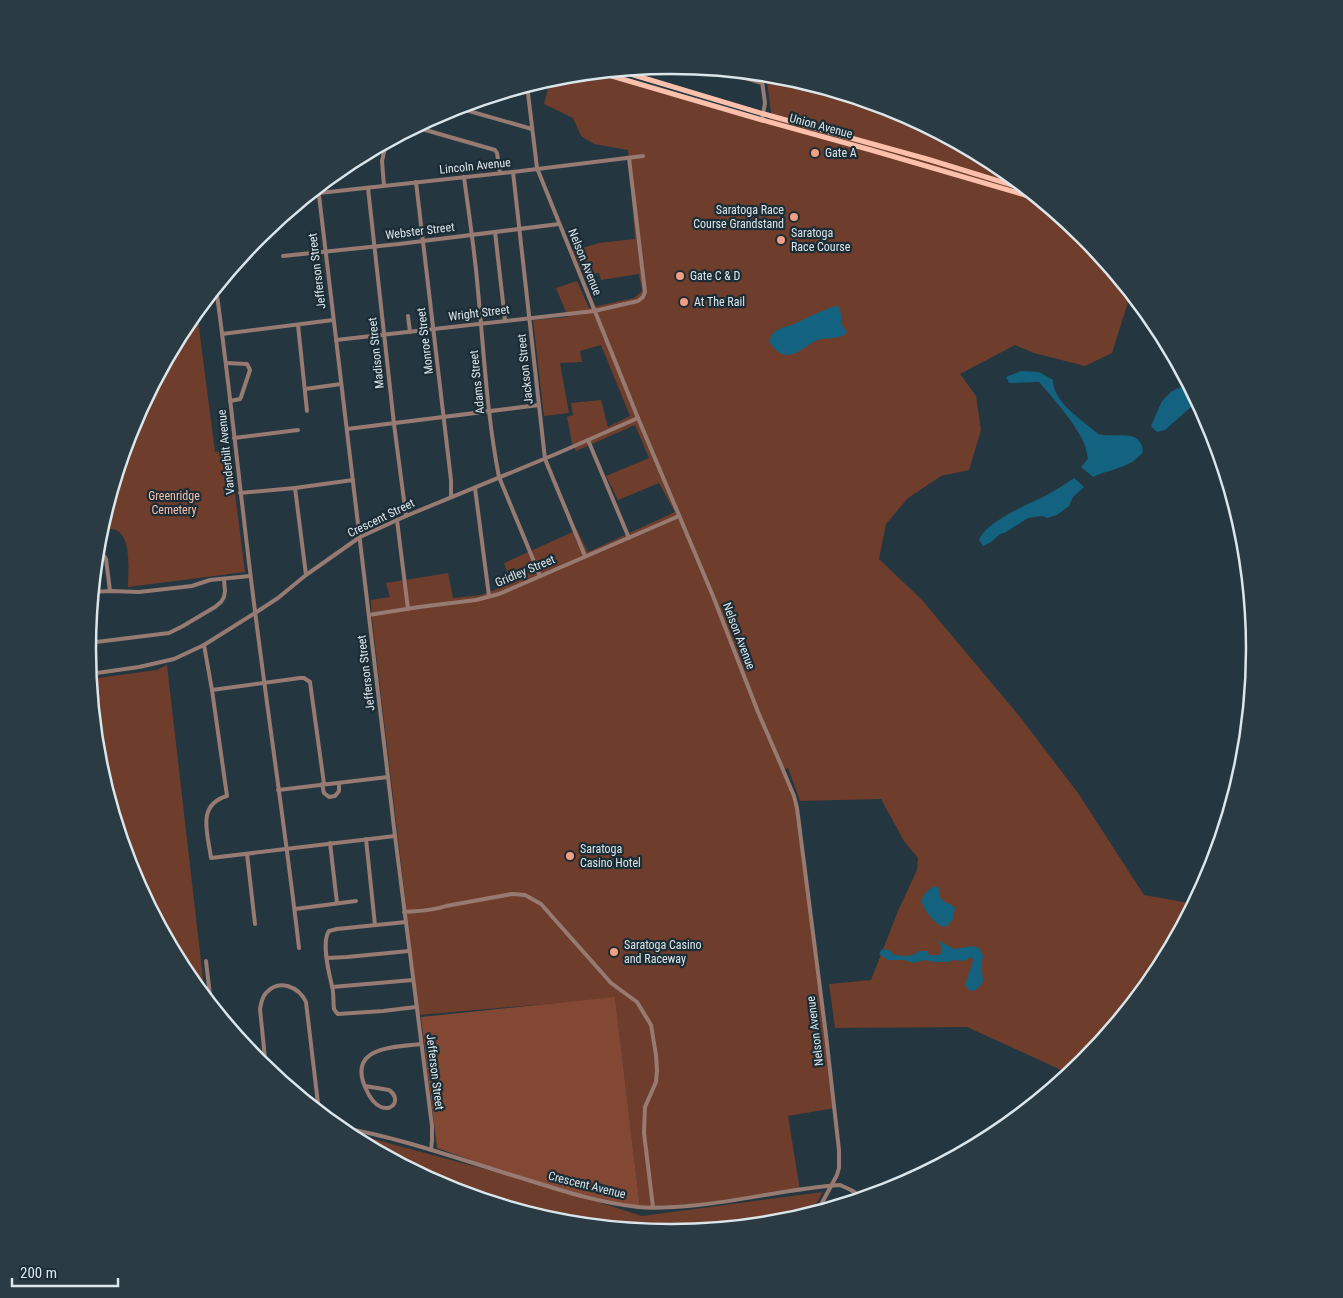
<svg xmlns="http://www.w3.org/2000/svg" width="1343" height="1298" viewBox="0 0 1343 1298" font-family="'Roboto Condensed',sans-serif">
  <rect width="100%" height="100%" fill="#24363f"/>
  <g fill="#6e3d2c">
    <path d="M 592,73 L 768,124 L 771,112 L 766,74 L 786,76 L 895,110 L 996,164 L 1085,236 L 1131,293 L 1112,353 L 1085,366 L 1034,353 L 1015,345 L 960,374 L 976,396 L 981,430 L 969,470 L 941,476 L 908,498 L 886,524 L 879,559 L 922,600 L 1020,717 L 1078,793 L 1144,895 L 1194,904 L 1157,974 L 1084,1062 L 1070,1074 L 967,1027 L 835,1028 L 829,984 L 871,980 L 898,911 L 917,870 L 918,858 L 904,841 L 881,799 L 800,801 L 788,768 L 782,770 L 797,808 L 835,1108 L 788,1116 L 800,1190 L 709,1203 L 640,1207 L 615,998 L 419,1015 L 372,619 L 371,600 L 390,597 L 386,583 L 448,573 L 453,598 L 481,595 L 511,584 L 504,563 L 577,530 L 588,552 L 675,512 L 659,483 L 618,500 L 606,476 L 649,458 L 635,425 L 576,451 L 572,443 L 567,417 L 573,415 L 571,403 L 601,400 L 608,427 L 630,416 L 601,345 L 580,351 L 582,362 L 560,363 L 569,413 L 544,416 L 533,320 L 568,317 L 556,288 L 577,281 L 589,308 L 634,298 L 642,291 L 639,274 L 601,280 L 599,273 L 584,276 L 573,251 L 599,243 L 635,239 L 628,150 L 594,144 L 581,136 L 573,118 L 544,104 L 551,78 L 558,76 Z"/>
    <path d="M 197,312 L 215,452 L 232,451 L 235,493 L 245,572 L 128,587 C 128,572 133,532 112,529 C 109,529 104,530 100,531 L 132,425 L 186,324 Z"/>
    <path d="M 167,665 L 205,996 L 186,973 L 132,872 L 99,763 L 90,679 L 157,670 Z"/>
    <path d="M 346,1134 L 366,1137 L 551,1187 L 642,1216 L 823,1192 L 810,1214 L 785,1222 L 671,1233 L 557,1222 L 448,1188 Z"/>
  </g>
  <path fill="#824834" d="M 615,997 L 640,1207 C 570,1199 503,1171 437,1148 L 421,1017 Z"/>
  <g fill="#136280">
    <path d="M 835,306 L 839,307 L 841,315 L 841,323 L 847,332 C 841,340 827,337 818,340 C 808,343 799,355 787,355 C 782,355 778,352 774,348 C 770,344 768,340 772,335 C 777,327 788,327 796,323 C 809,317 822,310 835,306 Z"/>
    <path d="M 1021,371 L 1039,372 L 1053,380 C 1053,403 1083,420 1098,434 C 1111,438 1136,430 1141,444 C 1143,446 1142,449 1143,452 C 1131,468 1110,469 1093,477 L 1081,467 L 1088,459 C 1087,454 1086,448 1084,443 C 1076,424 1053,398 1039,382 L 1009,383 L 1006,377 Z"/>
    <path d="M 1189,384 L 1200,405 L 1191,407 L 1165,430 L 1157,432 L 1151,426 L 1162,401 L 1172,391 Z"/>
    <path d="M 1074,478 L 1084,487 L 1073,497 L 1069,506 L 1057,515 L 1047,518 L 1042,516 L 1028,518 L 1006,532 L 1000,534 L 991,542 L 983,546 L 979,540 C 986,521 1029,504 1047,495 C 1056,490 1065,484 1074,478 Z"/>
    <path d="M 934,886 L 939,888 C 938,902 945,901 955,907 L 953,919 L 947,926 C 942,927 943,927 939,925 C 934,922 922,907 922,902 C 922,895 928,890 934,886 Z"/>
    <path d="M 938,940 L 954,949 L 972,946 L 979,948 L 983,956 L 981,967 L 983,979 L 982,984 L 974,991 L 969,990 L 965,985 L 973,961 L 972,957 L 963,961 L 954,960 L 947,962 L 934,962 L 925,960 L 913,963 L 904,960 L 888,960 L 879,954 L 882,949 L 889,950 L 894,955 L 908,956 L 915,954 L 919,951 L 927,951 L 929,955 L 939,955 L 941,953 L 941,946 Z"/>
  </g>
  <g fill="none" stroke-linecap="round" stroke-linejoin="round">
    <g stroke="#977a71" stroke-width="4">
      <path d="M 719,70 L 762,83"/>
      <path d="M 761,74 L 765,103 L 762,120"/>
      <path d="M 527,85 L 537,168 L 638,418 L 713,596 L 758,712 L 781,765 L 794,796 L 797,808 L 826,1035 L 839,1150 L 839,1168 L 837,1175 L 817,1212"/>
      <path d="M 455,107 L 532,129"/>
      <path d="M 415,127 L 495,150 L 497,153 L 500,173"/>
      <path d="M 513,172 L 545,459 L 585,556"/>
      <path d="M 464,177 C 469,215 475,253 478,291 C 484,353 487,416 499,477 L 540,576"/>
      <path d="M 416,182 L 451,480 L 451,497"/>
      <path d="M 384,186 L 382,161 L 386,143"/>
      <path d="M 318,187 L 395,836 L 432,1126 L 432,1141 L 431,1150"/>
      <path d="M 368,188 L 394,424 L 406,516"/>
      <path d="M 310,194 L 513,172 L 643,156"/>
      <path d="M 495,232 L 505,320"/>
      <path d="M 283,256 L 399,244 L 559,224"/>
      <path d="M 216,288 C 231,395 241,503 255,611 C 269,723 286,835 299,948"/>
      <path d="M 408,316 L 410,332"/>
      <path d="M 298,325 L 307,411"/>
      <path d="M 222,334 L 333,320"/>
      <path d="M 336,340 L 594,311 L 638,301 L 643,297 L 645,292 L 629,158"/>
      <path d="M 226,363 L 247,364 L 250,370 L 241,397 L 240,399 L 230,401"/>
      <path d="M 305,389 L 341,384"/>
      <path d="M 347,429 L 539,405"/>
      <path d="M 234,438 L 298,430"/>
      <path d="M 588,440 L 629,538"/>
      <path d="M 295,488 L 306,575"/>
      <path d="M 475,488 L 489,596"/>
      <path d="M 240,493 L 295,488 L 353,480"/>
      <path d="M 397,520 L 408,609"/>
      <path d="M 97,553 C 101,553 104,555 106,559 L 110,591"/>
      <path d="M 93,592 L 110,591 L 139,592 L 192,586 L 210,580 L 250,576"/>
      <path d="M 369,615 L 419,607 L 476,600 L 499,594 L 679,516"/>
      <path d="M 88,643 L 169,633 L 183,626 L 215,607 L 221,602 L 224,597 L 225,591 L 224,580"/>
      <path d="M 204,645 L 212,690 L 227,796 C 196,805 208,834 211,858 L 395,836"/>
      <path d="M 90,674 L 139,667 L 174,659 L 204,645 L 255,613 L 278,598 L 306,575 L 360,537 L 406,516 L 556,454 L 638,418"/>
      <path d="M 212,690 L 300,678 L 304,678 L 310,682 L 324,784"/>
      <path d="M 322,784 L 324,793 L 329,797 L 335,796 L 339,791 L 339,783"/>
      <path d="M 278,790 L 388,777"/>
      <path d="M 366,839 L 375,925"/>
      <path d="M 330,843 L 337,903"/>
      <path d="M 247,854 L 255,924"/>
      <path d="M 295,909 L 356,901"/>
      <path d="M 404,912 C 418,911 433,911 446,906 L 512,894 L 525,895 L 541,904 L 611,983 L 637,1002 L 651,1025 L 656,1055 L 657,1070 L 656,1082 L 645,1107 L 644,1133 L 653,1207"/>
      <path d="M 406,922 L 337,929 L 329,931 C 321,942 329,973 332,986 C 334,993 333,1002 334,1009 L 336,1012 L 338,1014 L 383,1011 L 416,1007"/>
      <path d="M 327,958 L 347,957 L 409,951"/>
      <path d="M 206,961 L 211,1004"/>
      <path d="M 332,987 L 413,980"/>
      <path d="M 266,1068 L 260,1009 C 261,1003 262,997 266,993 C 279,978 299,987 306,1002 L 319,1112"/>
      <path d="M 365,1086 L 389,1090 C 401,1098 394,1112 381,1107 C 373,1104 368,1094 365,1087 C 348,1046 395,1047 421,1044"/>
      <path d="M 338,1127 C 404,1138 467,1162 531,1181 C 566,1192 601,1203 638,1207 C 658,1209 678,1207 698,1205 C 746,1200 793,1188 840,1185 L 851,1190 L 863,1198"/>
    </g>
    <g stroke="#fac0ac" stroke-width="5">
      <path d="M 617,70 L 764,114 L 927,159 L 1028,190"/>
      <path d="M 598,72 L 762,120 L 871,150 L 1039,199"/>
    </g>
  </g>
  <g fill="#f39f83" stroke="#1b2c35" stroke-width="2">
    <circle cx="815" cy="153" r="5"/>
    <circle cx="794" cy="217" r="5"/>
    <circle cx="781" cy="240" r="5"/>
    <circle cx="680" cy="276" r="5"/>
    <circle cx="684" cy="302" r="5"/>
    <circle cx="570" cy="856" r="5"/>
    <circle cx="614" cy="952" r="5"/>
  </g>
  <g text-anchor="middle" stroke-width="4.5" stroke-linejoin="round" paint-order="stroke">
    <g font-size="12" fill="#dbe6eb" stroke="#1b2c35">
      <text transform="translate(821 126) rotate(15)" y="4">Union Avenue</text>
      <text transform="translate(475 166) rotate(-6)" y="4">Lincoln Avenue</text>
      <text transform="translate(420 231) rotate(-7)" y="4">Webster Street</text>
      <text transform="translate(585 262) rotate(68)" y="4">Nelson Avenue</text>
      <text transform="translate(317 271) rotate(-97)" y="4">Jefferson Street</text>
      <text transform="translate(479 313) rotate(-7)" y="4">Wright Street</text>
      <text transform="translate(425 341) rotate(-97)" y="4">Monroe Street</text>
      <text transform="translate(376 353) rotate(-96)" y="4">Madison Street</text>
      <text transform="translate(525 369) rotate(-96)" y="4">Jackson Street</text>
      <text transform="translate(477 382) rotate(-96)" y="4">Adams Street</text>
      <text transform="translate(226 452) rotate(-96)" y="4">Vanderbilt Avenue</text>
      <text transform="translate(381 518) rotate(-26)" y="4">Crescent Street</text>
      <text transform="translate(525 571) rotate(-23)" y="4">Gridley Street</text>
      <text transform="translate(739 636) rotate(69)" y="4">Nelson Avenue</text>
      <text transform="translate(366 673) rotate(-97)" y="4">Jefferson Street</text>
      <text transform="translate(815 1031) rotate(-97)" y="4">Nelson Avenue</text>
      <text transform="translate(435 1072) rotate(83)" y="4">Jefferson Street</text>
      <text transform="translate(587 1185) rotate(14)" y="4">Crescent Avenue</text>
    </g>
    <g font-size="12" fill="#dbe6eb" stroke="#1b2c35" text-anchor="start">
      <text x="825" y="157">Gate A</text>
      <text x="784" y="214" text-anchor="end">Saratoga Race<tspan x="784" dy="14">Course Grandstand</tspan></text>
      <text x="791" y="237">Saratoga<tspan x="791" dy="14">Race Course</tspan></text>
      <text x="690" y="280">Gate C &amp; D</text>
      <text x="694" y="306">At The Rail</text>
      <text x="580" y="853">Saratoga<tspan x="580" dy="14">Casino Hotel</tspan></text>
      <text x="624" y="949">Saratoga Casino<tspan x="624" dy="14">and Raceway</tspan></text>
    </g>
    <g font-size="12" fill="#f6beab" stroke="#1b2c35">
      <text x="174" y="500">Greenridge<tspan x="174" dy="14">Cemetery</tspan></text>
    </g>
  </g>
  <path d="M0 0H1343V1298H0ZM96 649a575 575 0 1 1 1150 0a575 575 0 1 1-1150 0Z" fill="#2a3b44" fill-rule="evenodd"/>
  <path fill="none" stroke="#dbe6eb" stroke-width="2.5" d="M96 649a575 575 0 1 1 1150 0a575 575 0 1 1-1150 0Z"/>
  <path d="M12 1278v8h106v-8" fill="none" stroke="#dbe6eb" stroke-width="2.5"/>
  <text x="20" y="1278" font-size="15" fill="#dbe6eb" stroke="#1b2c35" stroke-width="4" paint-order="stroke">200 m</text>
</svg>
